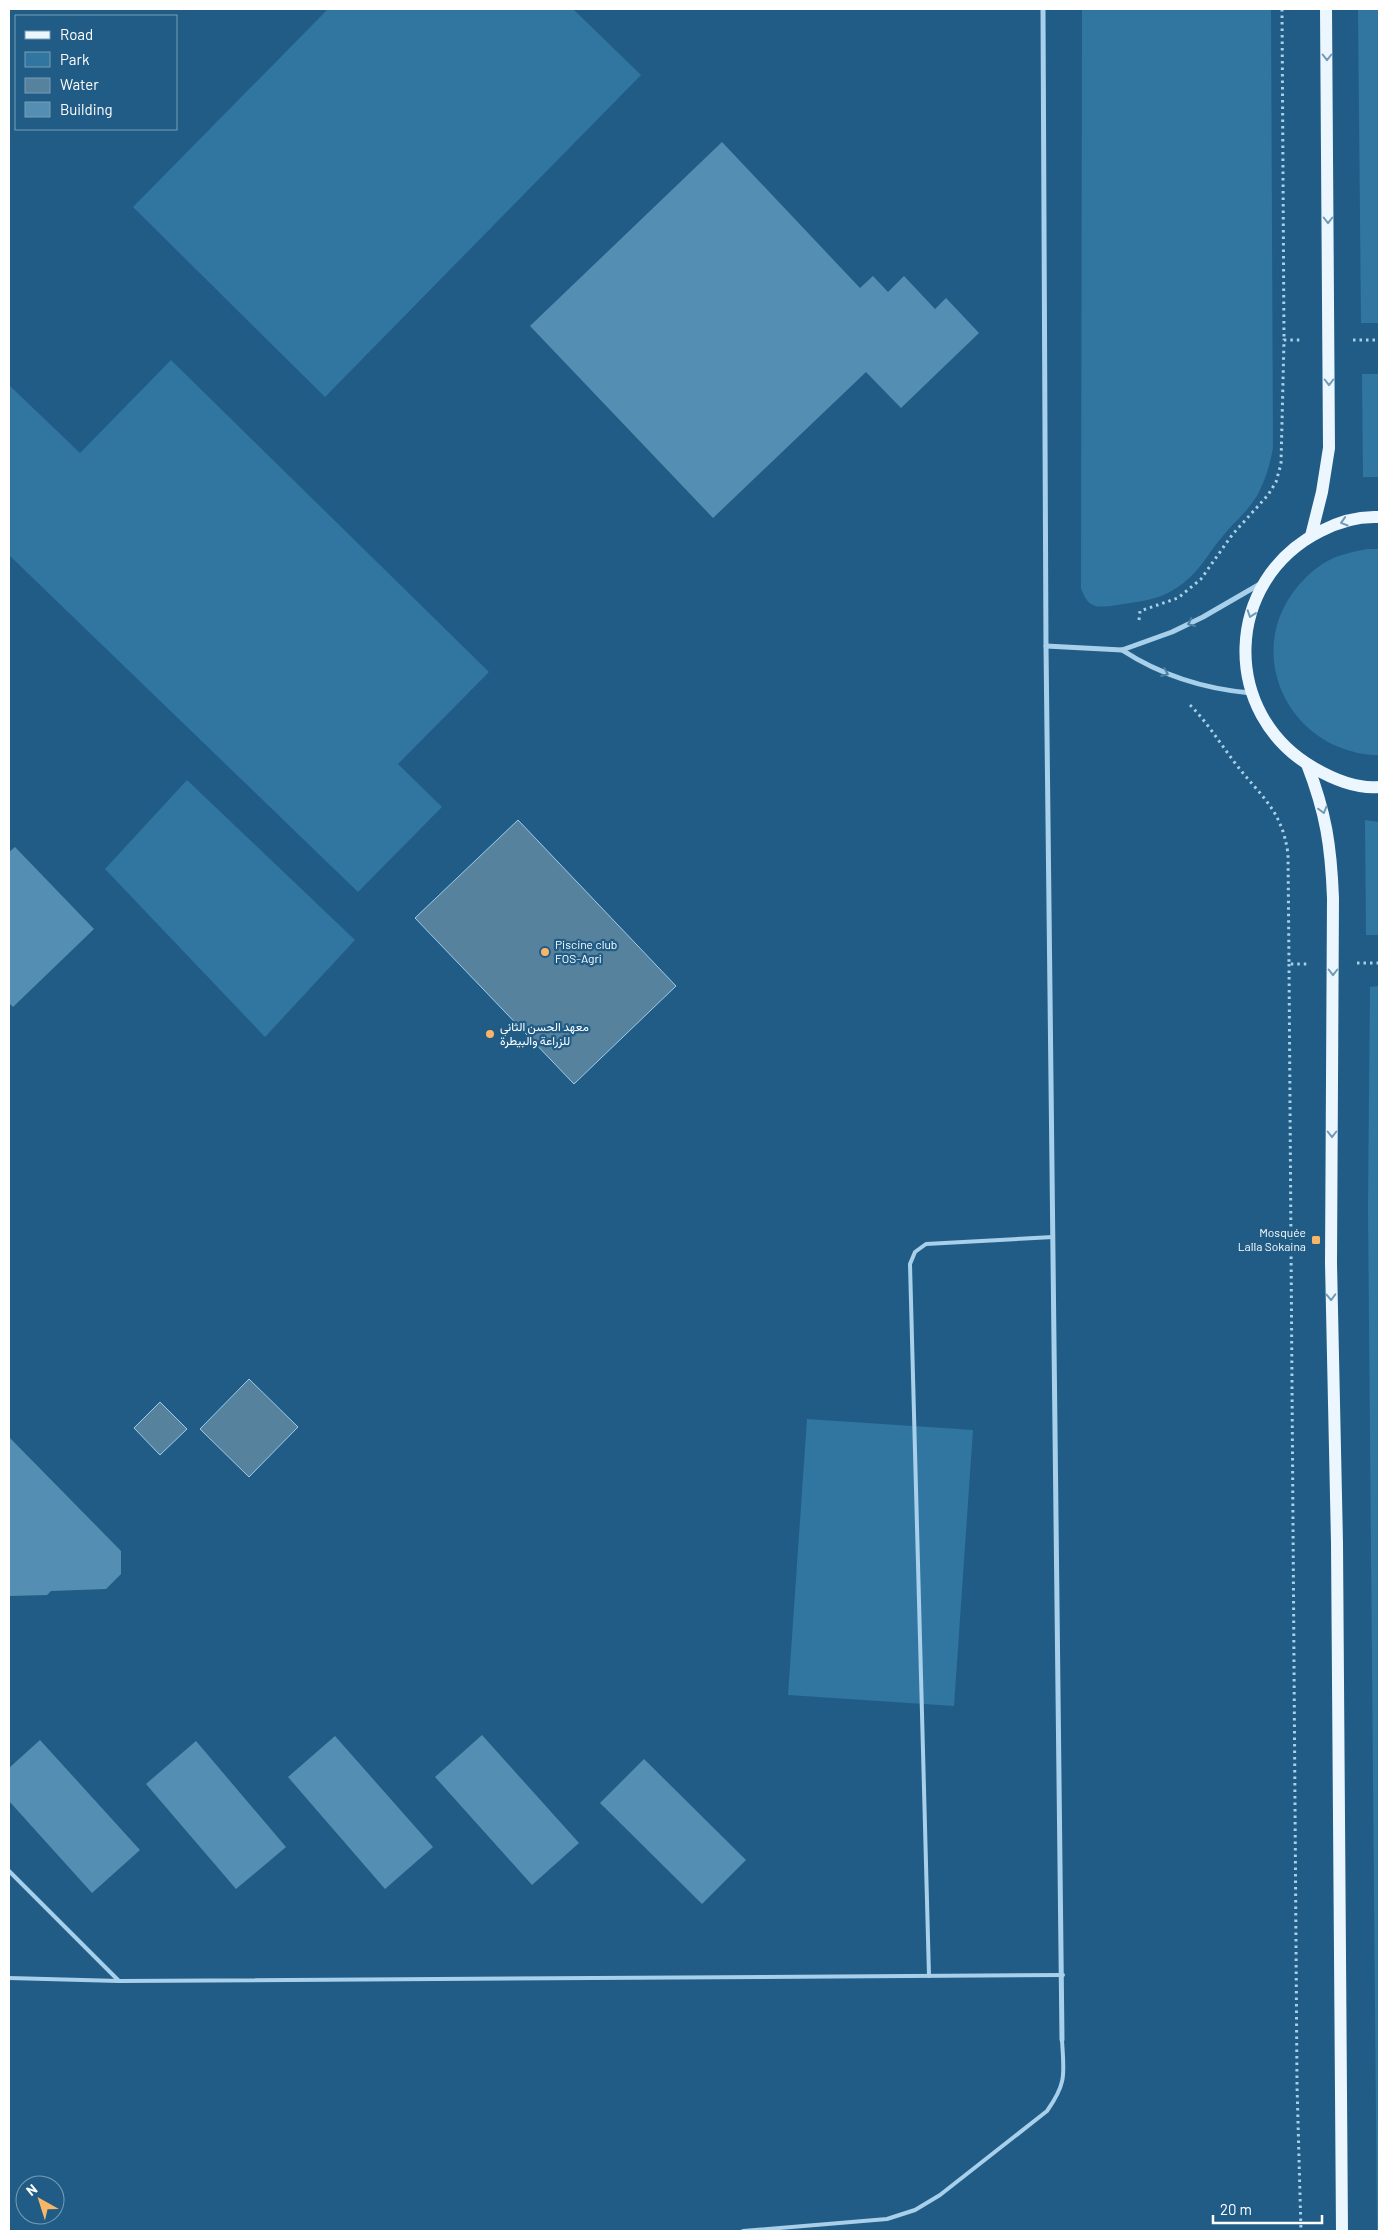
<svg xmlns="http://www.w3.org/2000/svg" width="1388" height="2240" viewBox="0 0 1388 2240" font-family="Barlow,Vazirmatn,sans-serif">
  <rect width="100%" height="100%" fill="#205c85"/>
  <g fill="#3076a1">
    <path d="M 328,9 L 573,9 L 641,75 L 325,397 L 133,207 Z"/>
    <path d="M 1082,9 L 1271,9 L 1273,448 C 1270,464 1266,478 1259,492 C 1252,506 1239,518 1228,530 C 1205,555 1201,575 1168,593 C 1152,601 1134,602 1117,605 C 1097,608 1088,609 1081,588 Z"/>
    <path d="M 1358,9 L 1379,9 L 1379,323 L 1361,323 Z"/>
    <path d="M 171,360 L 489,672 L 398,764 L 442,807 L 358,892 L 9,555 L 9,385 L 80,453 Z"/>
    <path d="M 1362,374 L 1379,374 L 1379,477 L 1363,477 Z"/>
    <path d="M 1367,549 L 1379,549 L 1379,755 C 1292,754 1240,655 1298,586 C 1305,578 1314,569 1324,563 C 1337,555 1352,552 1367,549 Z"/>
    <path d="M 187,780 L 355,940 L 265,1037 L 105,869 Z"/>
    <path d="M 1365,820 L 1379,822 L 1379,935 L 1366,935 Z"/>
    <path d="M 1379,986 L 1379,2231 L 1377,2231 L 1368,1209 L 1370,987 Z"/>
    <path d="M 807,1419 L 973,1430 L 954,1706 L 788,1695 Z"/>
  </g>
  <g fill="#56829e" stroke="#9bcdeb">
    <path d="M 518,820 L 676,986 L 574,1084 L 415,918 Z"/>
    <path d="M 249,1379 L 298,1427 L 249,1477 L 200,1429 Z"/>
    <path d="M 160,1402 L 187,1429 L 160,1455 L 134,1428 Z"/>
  </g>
  <g fill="#548fb3">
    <path d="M 722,142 L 860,288 L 873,276 L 888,292 L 904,276 L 935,309 L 946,298 L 979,333 L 901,408 L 866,372 L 713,518 L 530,326 Z"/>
    <path d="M 15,847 L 94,929 L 13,1007 L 9,1003 L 9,852 Z"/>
    <path d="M 9,1437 L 121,1551 L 121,1574 L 106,1589 L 51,1591 L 47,1595 L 9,1596 Z"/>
    <path d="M 482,1735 L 579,1843 L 532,1885 L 435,1777 Z"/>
    <path d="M 335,1736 L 433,1847 L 385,1889 L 288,1777 Z"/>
    <path d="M 40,1740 L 140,1850 L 92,1893 L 9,1801 L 9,1768 Z"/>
    <path d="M 196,1741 L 286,1847 L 236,1889 L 146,1784 Z"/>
    <path d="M 644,1759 L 746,1860 L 702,1904 L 600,1803 Z"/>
  </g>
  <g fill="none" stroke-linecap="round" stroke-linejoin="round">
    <g stroke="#a8d0ea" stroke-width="3" stroke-dasharray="2.5 4" stroke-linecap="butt">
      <path d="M 1282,9 L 1284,340"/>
      <path d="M 1353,340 L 1379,340"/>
      <path d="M 1139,620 L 1140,611 L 1178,598 L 1201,579 L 1232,535 L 1268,495 L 1276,482 L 1281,464 L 1284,340 L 1302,340"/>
      <path d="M 1190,705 C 1207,722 1220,743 1235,763 C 1260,796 1282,809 1288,854 L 1289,964 L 1309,964"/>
      <path d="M 1357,963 L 1379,963"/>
      <path d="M 1289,964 L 1297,2085 L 1301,2231"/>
    </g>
    <g stroke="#a8d0ea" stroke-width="4">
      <path d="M 9,1871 L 119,1981"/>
      <path d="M 929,1976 L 910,1264 L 915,1252 L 926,1244 L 1053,1237"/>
      <path d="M 9,1978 L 119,1981 L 1063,1975"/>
      <path d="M 743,2231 L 887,2219 L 915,2210 L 940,2195 L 1047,2111 C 1067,2083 1064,2074 1062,2040"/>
    </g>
    <g stroke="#a8d0ea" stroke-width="5">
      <path d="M 1043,9 L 1046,646 L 1062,2040"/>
      <path d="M 1046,646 L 1122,650 L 1172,632 L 1203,617 L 1260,584"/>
      <path d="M 1122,650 C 1162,676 1204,689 1251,693"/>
    </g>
    <g stroke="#ebf6fe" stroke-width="12">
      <path d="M 1379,517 C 1359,516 1338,522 1321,531 C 1223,580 1220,714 1314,768 C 1333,779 1357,789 1379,787"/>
      <path d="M 1311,536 L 1322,492 L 1329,448 L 1326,9"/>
      <path d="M 1307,764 C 1326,813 1331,846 1333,898 L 1331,1263 L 1337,1543 L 1342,2231"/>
    </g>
  </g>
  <defs><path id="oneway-chevron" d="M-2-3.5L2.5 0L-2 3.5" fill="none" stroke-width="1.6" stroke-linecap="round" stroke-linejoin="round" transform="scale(1.25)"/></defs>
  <g stroke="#719ab5">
    <use href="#oneway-chevron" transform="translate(1327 57) rotate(90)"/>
    <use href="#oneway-chevron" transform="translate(1328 220) rotate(90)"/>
    <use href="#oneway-chevron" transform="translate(1329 382) rotate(90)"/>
    <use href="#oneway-chevron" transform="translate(1344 522) rotate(163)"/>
    <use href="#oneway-chevron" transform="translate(1251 614) rotate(109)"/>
    <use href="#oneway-chevron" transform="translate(1323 810) rotate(75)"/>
    <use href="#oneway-chevron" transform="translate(1333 972) rotate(90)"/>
    <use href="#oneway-chevron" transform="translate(1332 1134) rotate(90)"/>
    <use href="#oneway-chevron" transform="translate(1331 1297) rotate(89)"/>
  </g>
  <g stroke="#497fa3">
    <use href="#oneway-chevron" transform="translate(1191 623) rotate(155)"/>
    <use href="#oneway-chevron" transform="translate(1165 673) rotate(23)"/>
  </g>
  <g fill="#f7b668" stroke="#205c85" stroke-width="2">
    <circle cx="545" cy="952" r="5"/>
    <circle cx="490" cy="1034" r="5"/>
    <rect x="1311" y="1235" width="10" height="10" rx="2.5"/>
  </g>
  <g text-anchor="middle" stroke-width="4.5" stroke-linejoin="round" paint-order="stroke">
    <g font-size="12" fill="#fff" stroke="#205c85" text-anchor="start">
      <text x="555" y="949">Piscine club<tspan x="555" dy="14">FOS-Agri</tspan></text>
      <text x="500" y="1031">معهد الحسن الثاني<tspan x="500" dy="14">للزراعة والبيطرة</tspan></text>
      <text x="1306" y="1237" text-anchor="end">Mosquée<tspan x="1306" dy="14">Lalla Sokaina</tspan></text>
    </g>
  </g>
  <rect width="1388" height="2240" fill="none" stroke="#ffffff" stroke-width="20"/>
  <rect x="15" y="15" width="162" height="115" fill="#205c85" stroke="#799db6"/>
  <rect x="25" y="31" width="25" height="8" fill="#ebf6fe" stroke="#799db6"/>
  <text x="60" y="40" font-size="15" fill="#ffffff">Road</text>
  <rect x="25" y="52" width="25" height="15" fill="#3076a1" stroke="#799db6"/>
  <text x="60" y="65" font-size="15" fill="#ffffff">Park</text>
  <rect x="25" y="78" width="25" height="15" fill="#56829e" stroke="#799db6"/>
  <text x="60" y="90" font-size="15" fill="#ffffff">Water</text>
  <rect x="25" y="102" width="25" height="15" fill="#548fb3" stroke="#799db6"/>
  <text x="60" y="115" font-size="15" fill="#ffffff">Building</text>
  <g transform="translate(40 2200) rotate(321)"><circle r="24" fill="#205c85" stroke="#799db6"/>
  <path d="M0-4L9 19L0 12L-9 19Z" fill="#f7b668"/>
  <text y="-8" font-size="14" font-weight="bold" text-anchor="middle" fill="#ffffff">N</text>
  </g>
  <path d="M1213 2215v8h109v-8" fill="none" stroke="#ffffff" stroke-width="2.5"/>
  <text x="1220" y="2215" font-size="15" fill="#ffffff" stroke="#205c85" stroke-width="4" paint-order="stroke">20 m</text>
</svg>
